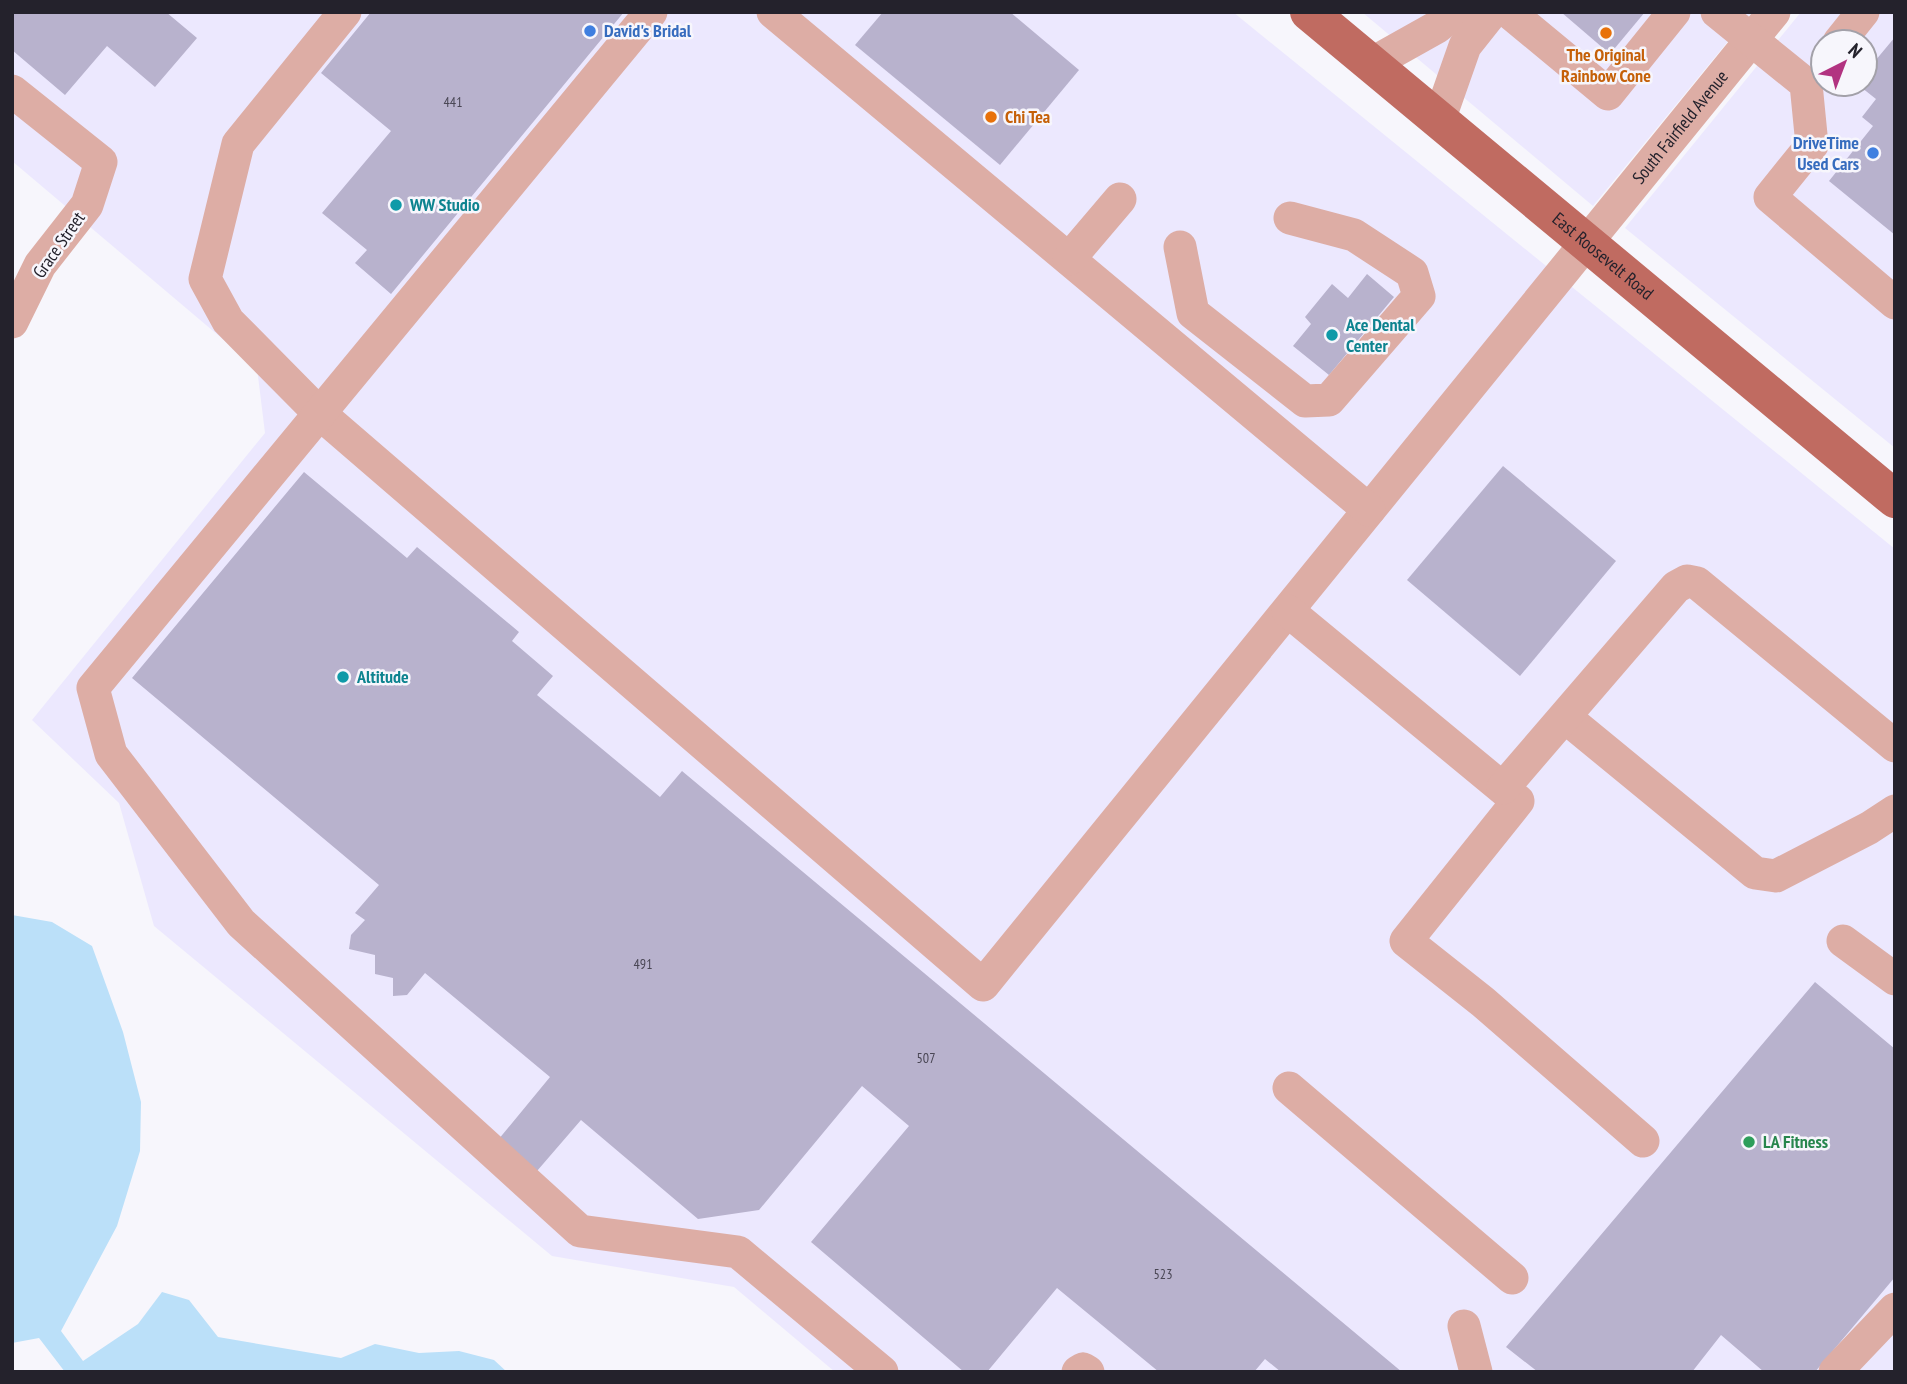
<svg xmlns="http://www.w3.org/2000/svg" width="1907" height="1384" viewBox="0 0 1907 1384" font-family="'PT Sans Narrow',sans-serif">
  <rect width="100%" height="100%" fill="#f7f6fc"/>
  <g fill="#ece8fe" fill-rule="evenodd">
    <path d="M 12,12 L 1233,12 L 1895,549 L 1895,1372 L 835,1372 L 734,1287 L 552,1256 L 154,926 L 119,803 L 32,720 L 265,433 L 257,368 L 12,161 Z"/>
    <path d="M 1362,12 L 1752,12 L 1593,206 Z"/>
    <path d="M 1801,12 L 1895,12 L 1895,448 L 1625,228 ZM 1823,42 L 1865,42 L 1865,84 L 1823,84 Z"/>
  </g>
  <path fill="#bbe0f9" d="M 12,915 L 52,922 L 92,946 L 123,1032 L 141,1102 L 140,1151 L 117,1226 L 61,1331 L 83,1361 L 138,1324 L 162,1292 L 189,1300 L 218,1337 L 341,1358 L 375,1344 L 419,1353 L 459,1351 L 494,1360 L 507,1372 L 65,1372 L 39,1338 L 12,1343 Z"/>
  <g fill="#b8b2cd">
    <path d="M 12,12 L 166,12 L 197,38 L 155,87 L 107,46 L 65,95 L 12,50 Z"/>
    <path d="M 371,12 L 624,12 L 391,294 L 355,263 L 367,250 L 322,213 L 391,131 L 321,73 Z"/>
    <path d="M 883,12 L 1010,12 L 1079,70 L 1000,165 L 855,45 Z"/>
    <path d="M 1561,12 L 1645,12 L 1610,54 Z"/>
    <path d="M 1895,37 L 1895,235 L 1829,181 L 1873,126 L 1862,117 L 1876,99 L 1857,84 L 1865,84 L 1865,73 Z"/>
    <path d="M 1367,274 L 1394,297 L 1329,375 L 1293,346 L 1311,324 L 1305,317 L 1332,284 L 1348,298 Z"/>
    <path d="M 1503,466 L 1616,561 L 1520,676 L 1407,580 Z"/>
    <path d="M 304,472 L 407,558 L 417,547 L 519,632 L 512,641 L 553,676 L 537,695 L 660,797 L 682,771 L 1402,1372 L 1281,1372 L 1265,1359 L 1254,1372 L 1159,1372 L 1057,1288 L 987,1372 L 964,1372 L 811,1242 L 909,1126 L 862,1086 L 759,1210 L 698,1219 L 581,1120 L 537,1171 L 498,1140 L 550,1077 L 425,973 L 407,995 L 393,996 L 393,978 L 375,974 L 375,955 L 349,949 L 351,935 L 365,920 L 355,913 L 379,885 L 132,678 Z"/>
    <path d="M 1815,982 L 1895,1049 L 1895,1277 L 1815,1372 L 1764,1372 L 1721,1335 L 1692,1372 L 1538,1372 L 1506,1347 Z"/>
  </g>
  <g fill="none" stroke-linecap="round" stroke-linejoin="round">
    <g stroke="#ddada5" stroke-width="33">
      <path id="s1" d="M 345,12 L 238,144 L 205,279 L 228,321 L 318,412 L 983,985 L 1774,12"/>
      <path d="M 651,12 L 93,688 L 111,754 L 241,923 L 580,1231 L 738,1252 L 882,1372"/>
      <path d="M 773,12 L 1369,510"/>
      <path d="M 1509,12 L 1608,94 L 1674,12"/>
      <path d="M 1717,12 L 1806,84 L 1812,145 L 1770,197 L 1895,303"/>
      <path d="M 1839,42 L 1863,12"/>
      <path d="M 1371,64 L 1437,27 L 1456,12"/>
      <path d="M 12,91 L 101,162 L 87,205 L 40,265 L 12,322"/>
      <path d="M 1439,120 L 1465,46 L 1492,12"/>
      <path d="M 1180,247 L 1193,313 L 1305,401 L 1329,400 L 1419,296 L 1412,273 L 1354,235 L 1290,218"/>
      <path d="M 1069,259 L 1120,199"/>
      <path d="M 1288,611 L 1518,801 L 1406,941 L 1483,1002 L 1643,1141"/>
      <path d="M 1565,717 L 1755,873 L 1776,876 L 1869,828 L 1895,811"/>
      <path d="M 1503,788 L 1676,587 L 1687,581 L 1697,583 L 1895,746"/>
      <path d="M 1843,941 L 1895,979"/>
      <path d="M 1289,1088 L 1512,1278"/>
      <path d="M 1464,1326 L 1476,1372"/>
      <path d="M 1078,1372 L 1083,1369 L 1088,1372"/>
      <path d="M 1835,1372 L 1895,1309"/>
    </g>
    <path stroke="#c06b61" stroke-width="38" id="s2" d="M 1309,12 L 1895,499"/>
  </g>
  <g fill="#3f7fe0" stroke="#f7f6fc" stroke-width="2.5">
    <circle cx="590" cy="31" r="7"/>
    <circle cx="1873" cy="153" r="7"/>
  </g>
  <g fill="#e8710a" stroke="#f7f6fc" stroke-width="2.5">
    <circle cx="1606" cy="33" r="7"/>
    <circle cx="991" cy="117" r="7"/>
  </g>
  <g fill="#0f9aa8" stroke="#f7f6fc" stroke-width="2.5">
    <circle cx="396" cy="205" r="7"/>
    <circle cx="1332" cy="335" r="7"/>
    <circle cx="343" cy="677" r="7"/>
  </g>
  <circle fill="#2e9e5b" stroke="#f7f6fc" stroke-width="2.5" cx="1749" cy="1142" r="7"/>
  <g text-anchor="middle" stroke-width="5" stroke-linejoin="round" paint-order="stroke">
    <g font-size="14" fill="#494654">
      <text x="453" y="107">441</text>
      <text x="643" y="969">491</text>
      <text x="926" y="1063">507</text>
      <text x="1163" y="1279">523</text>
    </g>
    <g font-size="18" font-weight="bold" fill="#366cbe" stroke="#f7f6fc" text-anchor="start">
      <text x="604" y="37">David's Bridal</text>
      <text x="1859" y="149" text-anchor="end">DriveTime<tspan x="1859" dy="21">Used Cars</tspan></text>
    </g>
    <g font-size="18" font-weight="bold" fill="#c56008" stroke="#f7f6fc">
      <text x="1606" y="61">The Original<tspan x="1606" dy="21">Rainbow Cone</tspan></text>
      <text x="1005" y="123" text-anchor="start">Chi Tea</text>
    </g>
    <g font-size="18" fill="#24222c" stroke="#f7f6fc">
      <text dy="6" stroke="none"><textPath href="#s1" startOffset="2468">South Fairfield Avenue</textPath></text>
      <text transform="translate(59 245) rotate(-55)" y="6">Grace Street</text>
      <text dy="6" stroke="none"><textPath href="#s2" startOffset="382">East Roosevelt Road</textPath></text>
    </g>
    <g font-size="18" font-weight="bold" fill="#0d838f" stroke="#f7f6fc" text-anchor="start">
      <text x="410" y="211">WW Studio</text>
      <text x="1346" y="331">Ace Dental<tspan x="1346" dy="21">Center</tspan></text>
      <text x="357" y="683">Altitude</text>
    </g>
    <g font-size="18" font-weight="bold" fill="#27864d" stroke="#f7f6fc" text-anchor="start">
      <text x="1763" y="1148">LA Fitness</text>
    </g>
  </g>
  <rect width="1907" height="1384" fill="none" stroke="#24222c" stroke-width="28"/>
  <g transform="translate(1844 63) rotate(42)"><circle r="33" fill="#f7f6fc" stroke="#a3a1a9" stroke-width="2"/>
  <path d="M0-5L12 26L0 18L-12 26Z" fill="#b23381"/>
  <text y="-10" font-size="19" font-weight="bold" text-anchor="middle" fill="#24222c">N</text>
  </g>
</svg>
